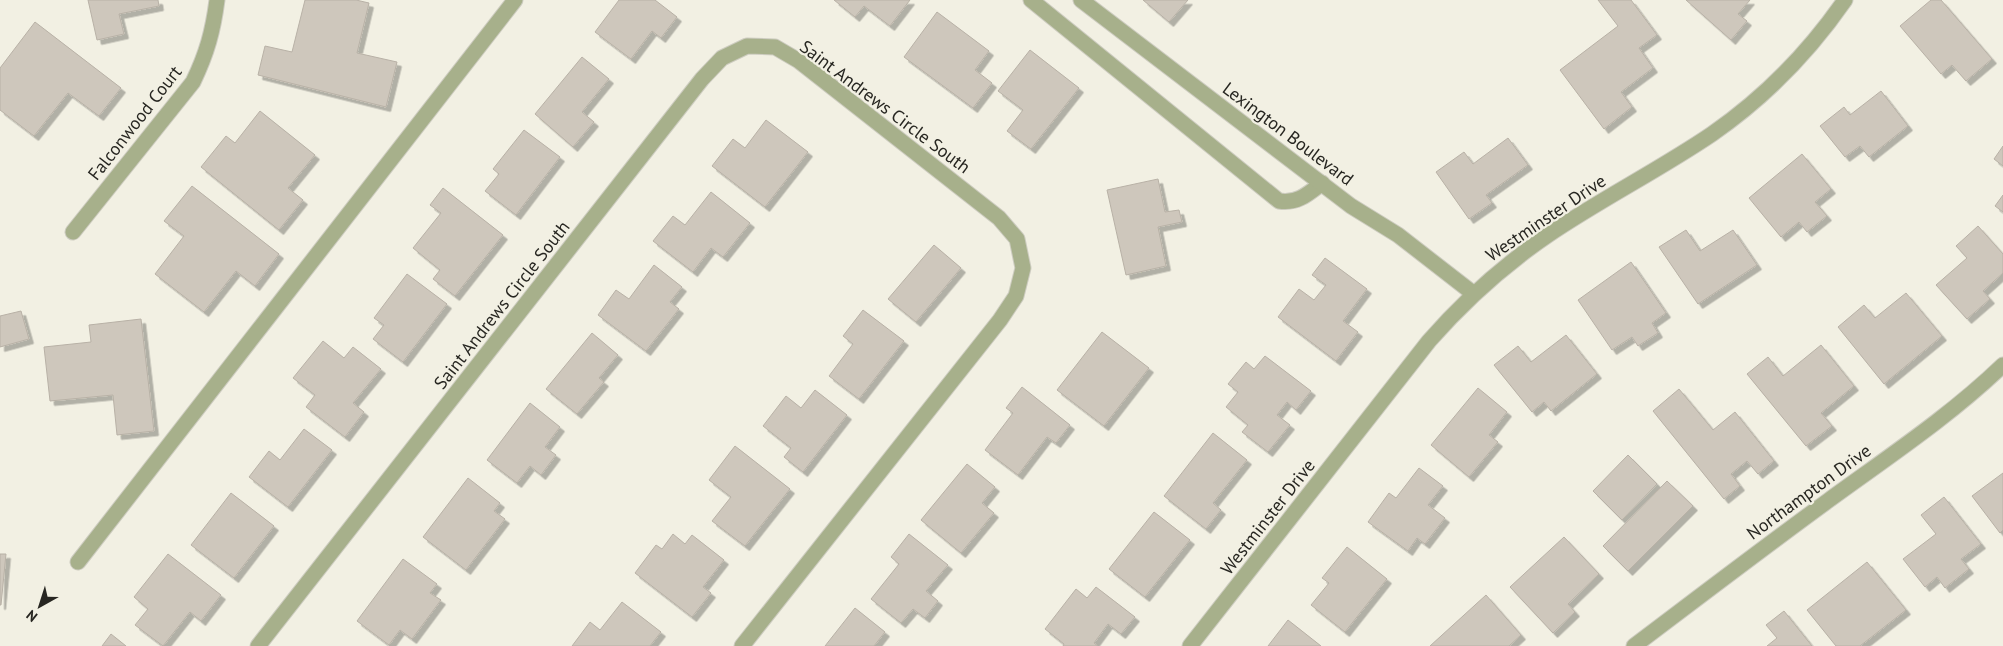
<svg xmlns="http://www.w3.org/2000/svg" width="2003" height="646" viewBox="0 0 2003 646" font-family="'PT Sans',sans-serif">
  <defs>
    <filter id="shadow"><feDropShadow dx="4.5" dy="4.5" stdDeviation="0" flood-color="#0004"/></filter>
  </defs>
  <rect width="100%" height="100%" fill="#f2f0e3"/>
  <g fill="#cec7bc" stroke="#b8b1a6" filter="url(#shadow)">
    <path d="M 88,0 L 158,0 L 159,6 L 119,14 L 124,34 L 97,40 Z"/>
    <path d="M 305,0 L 356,0 L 369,3 L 357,53 L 397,62 L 386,107 L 258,75 L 265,46 L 292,52 Z"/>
    <path d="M 619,0 L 655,0 L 677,17 L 661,38 L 652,31 L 631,59 L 595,32 Z"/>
    <path d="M 834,0 L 910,0 L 890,26 L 864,6 L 855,17 Z"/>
    <path d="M 1143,0 L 1188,0 L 1169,22 Z"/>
    <path d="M 1598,0 L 1631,0 L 1657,35 L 1639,48 L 1653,68 L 1621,92 L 1632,107 L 1604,129 L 1560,70 L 1618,26 Z"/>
    <path d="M 1686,0 L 1750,0 L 1738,14 L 1747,21 L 1731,40 Z"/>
    <path d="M 1931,0 L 1941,0 L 1992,59 L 1966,81 L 1952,65 L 1941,74 L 1900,26 Z"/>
    <path d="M 937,12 L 989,51 L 975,70 L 992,83 L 973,108 L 904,57 Z"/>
    <path d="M 35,22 L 121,88 L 99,116 L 68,93 L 34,136 L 0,110 L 0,68 Z"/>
    <path d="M 1030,50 L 1079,88 L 1031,149 L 1007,131 L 1023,110 L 998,91 Z"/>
    <path d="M 582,57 L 609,79 L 582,112 L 594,122 L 573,147 L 535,114 Z"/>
    <path d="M 1881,91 L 1908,126 L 1869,157 L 1860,146 L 1845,157 L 1820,126 L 1844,107 L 1850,115 Z"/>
    <path d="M 260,111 L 315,155 L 288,188 L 303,200 L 279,230 L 201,167 L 226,136 L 235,143 Z"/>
    <path d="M 766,120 L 808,152 L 765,207 L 712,166 L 733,139 L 745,148 Z"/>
    <path d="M 524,130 L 560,157 L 516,215 L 485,191 L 499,174 L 493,169 Z"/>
    <path d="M 1508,138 L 1528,165 L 1486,195 L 1492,203 L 1469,219 L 1436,172 L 1464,152 L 1473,164 Z"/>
    <path d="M 2003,146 L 2003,166 L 1994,159 Z"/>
    <path d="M 1802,154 L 1831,189 L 1815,202 L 1827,216 L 1807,232 L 1799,222 L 1781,237 L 1749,198 Z"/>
    <path d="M 1158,179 L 1165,212 L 1179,210 L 1182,222 L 1158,227 L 1166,266 L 1126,275 L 1107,190 Z"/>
    <path d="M 192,186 L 279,254 L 255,286 L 236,271 L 204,312 L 155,274 L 184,236 L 164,221 Z"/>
    <path d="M 443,188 L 503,235 L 455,296 L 433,279 L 440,270 L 413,248 L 441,213 L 430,205 Z"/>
    <path d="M 711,192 L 750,223 L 723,257 L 711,248 L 693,272 L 653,241 L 673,216 L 685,225 Z"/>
    <path d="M 2003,195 L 2003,212 L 1995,206 Z"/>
    <path d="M 1978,226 L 2003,254 L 2003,273 L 1983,291 L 1990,299 L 1967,319 L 1936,285 L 1967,258 L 1956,246 Z"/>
    <path d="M 1686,230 L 1700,251 L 1733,230 L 1757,265 L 1698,304 L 1659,247 Z"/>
    <path d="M 934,245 L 961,268 L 916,322 L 888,299 Z"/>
    <path d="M 1325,258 L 1367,289 L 1343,321 L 1358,332 L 1336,361 L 1278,317 L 1299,289 L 1314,300 L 1326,285 L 1312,275 Z"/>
    <path d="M 1631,262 L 1666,313 L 1652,323 L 1658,333 L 1638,346 L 1632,337 L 1612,350 L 1578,300 Z"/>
    <path d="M 654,265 L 682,287 L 670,302 L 679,309 L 646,351 L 598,315 L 616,290 L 629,299 Z"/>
    <path d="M 407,274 L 447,304 L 403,362 L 373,339 L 384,325 L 374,318 Z"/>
    <path d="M 1906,293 L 1942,336 L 1884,384 L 1838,327 L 1864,305 L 1875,318 Z"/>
    <path d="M 863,310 L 904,341 L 859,399 L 829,376 L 853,344 L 843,336 Z"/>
    <path d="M 21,311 L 29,339 L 0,347 L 0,316 Z"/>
    <path d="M 141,319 L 154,431 L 117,435 L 113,395 L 50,401 L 44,347 L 91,342 L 89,325 Z"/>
    <path d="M 1102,332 L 1149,368 L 1104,426 L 1057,390 Z"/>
    <path d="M 592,333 L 618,355 L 599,378 L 604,382 L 577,414 L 546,389 Z"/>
    <path d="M 1566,335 L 1597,374 L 1551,411 L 1544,402 L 1532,412 L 1494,365 L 1518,346 L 1531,362 Z"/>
    <path d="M 323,341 L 344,358 L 353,347 L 381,369 L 353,403 L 364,412 L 345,437 L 306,407 L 315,395 L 293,378 Z"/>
    <path d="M 1821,345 L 1854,386 L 1821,413 L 1832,426 L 1806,446 L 1747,374 L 1768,357 L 1783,376 Z"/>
    <path d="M 1265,356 L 1311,391 L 1296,410 L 1287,402 L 1277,415 L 1290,425 L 1268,452 L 1242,432 L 1248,425 L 1226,407 L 1238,392 L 1228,384 L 1246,362 L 1254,369 Z"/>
    <path d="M 1022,387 L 1070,425 L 1056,443 L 1047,437 L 1018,475 L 985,450 L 1013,413 L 1006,408 Z"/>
    <path d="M 1478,388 L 1507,412 L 1489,435 L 1498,442 L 1469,477 L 1431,445 Z"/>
    <path d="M 1679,389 L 1713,430 L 1735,412 L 1774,461 L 1758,474 L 1747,461 L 1731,474 L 1740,486 L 1724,499 L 1653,411 Z"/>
    <path d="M 815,390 L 847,415 L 803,472 L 784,457 L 791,448 L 763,426 L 786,396 L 801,408 Z"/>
    <path d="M 530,403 L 560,427 L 545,447 L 556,455 L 541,475 L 530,466 L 517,483 L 487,460 Z"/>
    <path d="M 304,429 L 332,450 L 288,507 L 249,477 L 269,451 L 280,460 Z"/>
    <path d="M 1213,433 L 1247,460 L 1213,503 L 1221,510 L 1206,529 L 1164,496 Z"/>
    <path d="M 735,446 L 790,489 L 745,546 L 712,521 L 731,497 L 709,480 Z"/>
    <path d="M 1628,455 L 1657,484 L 1622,520 L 1593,491 Z"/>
    <path d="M 967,464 L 995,487 L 982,503 L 994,513 L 961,553 L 921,520 Z"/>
    <path d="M 1419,468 L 1443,486 L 1428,505 L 1445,518 L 1425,544 L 1417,538 L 1408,551 L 1368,522 L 1389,493 L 1396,498 Z"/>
    <path d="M 2003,473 L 2003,530 L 2000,533 L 1972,496 Z"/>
    <path d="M 468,478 L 500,503 L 494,511 L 505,519 L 466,570 L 423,537 Z"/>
    <path d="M 1667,481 L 1693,506 L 1628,571 L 1603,546 Z"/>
    <path d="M 231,493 L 274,526 L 234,578 L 191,545 Z"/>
    <path d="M 1944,497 L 1981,544 L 1961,559 L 1969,569 L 1945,588 L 1937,577 L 1925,587 L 1903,559 L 1936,534 L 1921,515 Z"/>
    <path d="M 1154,512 L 1190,540 L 1145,597 L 1109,569 Z"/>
    <path d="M 673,534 L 685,544 L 692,535 L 724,560 L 703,587 L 711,593 L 692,617 L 635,573 L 656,545 L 662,549 Z"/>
    <path d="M 909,534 L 948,565 L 926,591 L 938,601 L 925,618 L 913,609 L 901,623 L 871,599 L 899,564 L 891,557 Z"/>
    <path d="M 1564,537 L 1599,574 L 1568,604 L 1575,612 L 1553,633 L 1510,587 Z"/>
    <path d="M 1347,547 L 1387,579 L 1345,632 L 1311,605 L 1329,583 L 1322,578 Z"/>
    <path d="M 0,554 L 6,554 L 1,605 L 0,605 Z"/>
    <path d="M 168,554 L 221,595 L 201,621 L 190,612 L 163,646 L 135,625 L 148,609 L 134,597 Z"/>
    <path d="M 403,559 L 437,584 L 430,593 L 441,600 L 412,639 L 400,630 L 389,645 L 357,621 Z"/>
    <path d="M 1867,562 L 1906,610 L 1860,646 L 1836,646 L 1807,610 Z"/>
    <path d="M 1096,587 L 1135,617 L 1121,634 L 1108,624 L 1094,643 L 1098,646 L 1063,646 L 1064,644 L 1045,629 L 1076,589 L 1087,598 Z"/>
    <path d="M 1486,595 L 1521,635 L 1509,646 L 1430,646 Z"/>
    <path d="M 622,602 L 661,632 L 650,646 L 572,646 L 590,622 L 600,630 Z"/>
    <path d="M 855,608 L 885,632 L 874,646 L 825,646 Z"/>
    <path d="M 1784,611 L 1812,646 L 1767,646 L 1777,638 L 1766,625 Z"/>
    <path d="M 1288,620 L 1321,646 L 1268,646 Z"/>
    <path d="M 111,634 L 126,646 L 102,646 Z"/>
  </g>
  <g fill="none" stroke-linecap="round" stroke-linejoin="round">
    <g stroke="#cdccc0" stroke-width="17">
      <g id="minor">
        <path d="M 1031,0 L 1279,201 C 1297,204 1308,194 1322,183"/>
        <path d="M 1081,0 L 1351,206 L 1398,235 L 1474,294"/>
        <path d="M 73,232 L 193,82 C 207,53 213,31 217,0"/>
        <path d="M 78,562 L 515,0"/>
        <path d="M 258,646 L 702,79 L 722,58 L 747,46 L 775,47 L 799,61 L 999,218 L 1017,239 L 1023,268 L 1016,296 L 1000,320 L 742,646"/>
        <path d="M 1190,646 L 1429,341 C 1464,301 1504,265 1548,235 C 1601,199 1659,170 1712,134 C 1764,98 1809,52 1845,0"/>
        <path d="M 1634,646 C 1699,597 1763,548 1829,500 C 1888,457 1950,416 2003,365"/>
      </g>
    </g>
    <use href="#minor" stroke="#a7b08b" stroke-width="15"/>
  </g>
  <g text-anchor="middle" stroke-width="4.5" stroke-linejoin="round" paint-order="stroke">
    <g font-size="18" fill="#272621" stroke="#f2f0e3">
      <text transform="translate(885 107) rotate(37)" y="6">Saint Andrews Circle South</text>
      <text transform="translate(135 123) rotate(-52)" y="6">Falconwood Court</text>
      <text transform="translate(1288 134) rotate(37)" y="6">Lexington Boulevard</text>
      <text transform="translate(1546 218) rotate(-34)" y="6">Westminster Drive</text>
      <text transform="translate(502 305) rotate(-52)" y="6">Saint Andrews Circle South</text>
      <text transform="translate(1809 492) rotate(-36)" y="6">Northampton Drive</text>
      <text transform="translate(1268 517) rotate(-52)" y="6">Westminster Drive</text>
    </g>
  </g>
  <g transform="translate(40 606) rotate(219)" stroke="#f2f0e3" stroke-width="4" paint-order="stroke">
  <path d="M0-4L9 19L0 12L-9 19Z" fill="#272621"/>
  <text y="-8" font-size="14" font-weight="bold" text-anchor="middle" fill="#272621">N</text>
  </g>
</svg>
